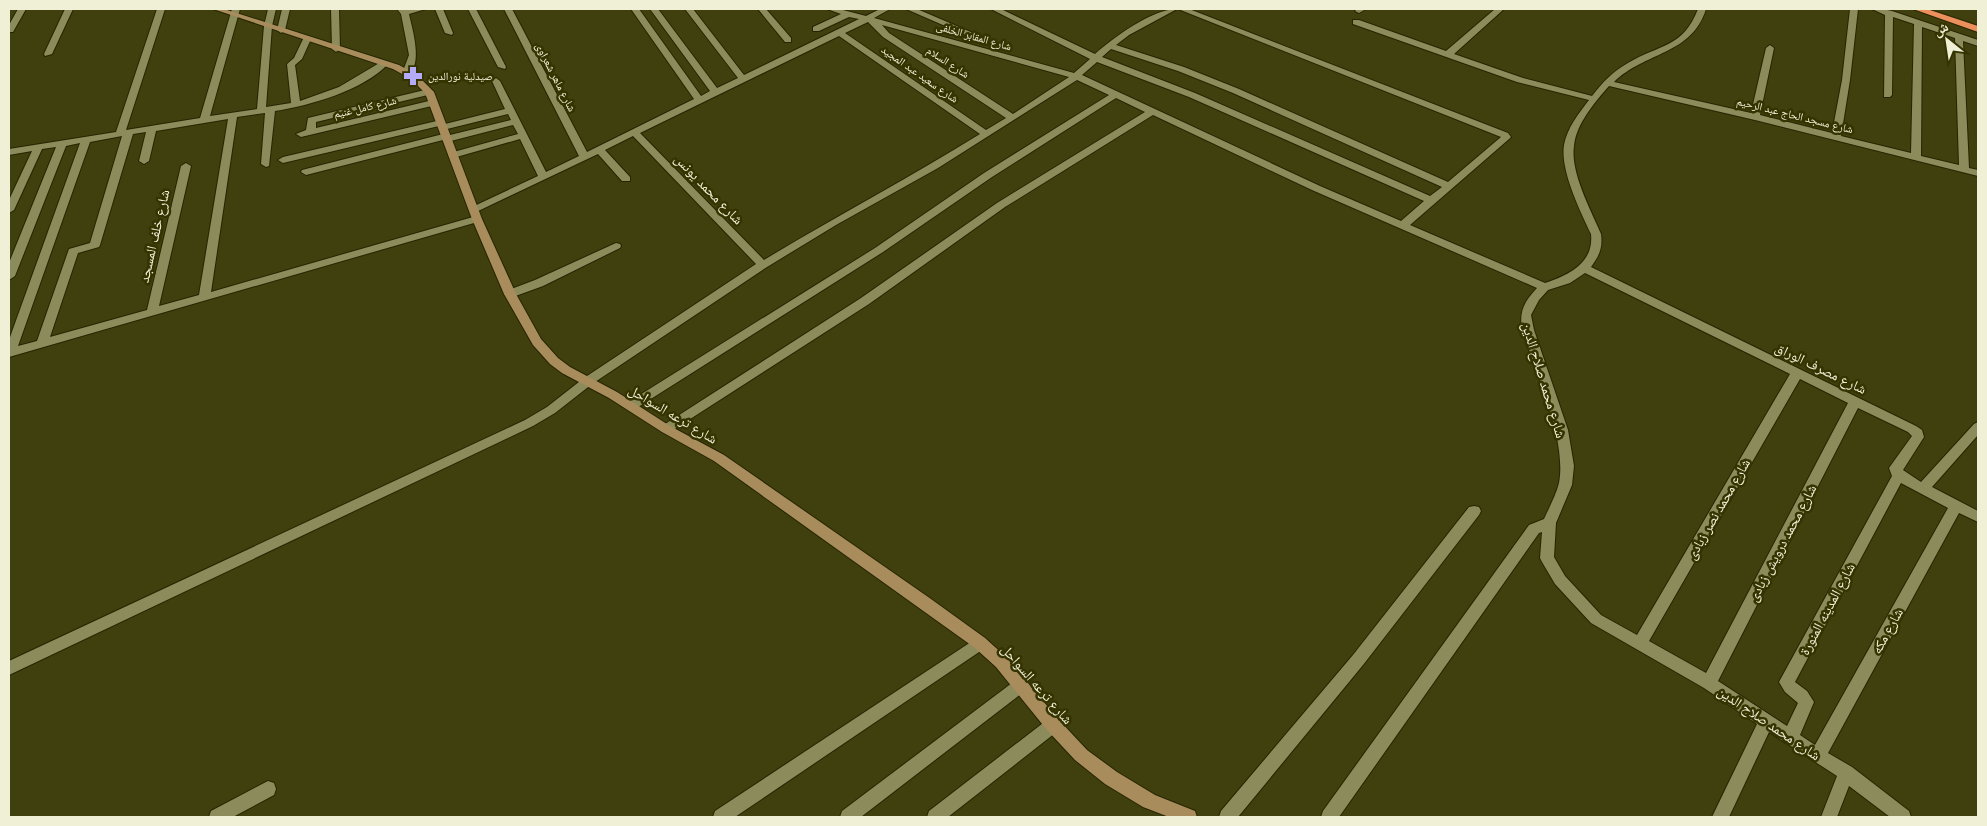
<svg xmlns="http://www.w3.org/2000/svg" width="1987" height="826" viewBox="0 0 1987 826" font-family="'DM Sans','Noto Naskh Arabic',sans-serif">
  <rect width="100%" height="100%" fill="#403f0e"/>
  <g fill="none" stroke-linecap="round" stroke-linejoin="round">
    <g stroke="#262501" stroke-width="2">
      <g id="street">
        <path d="M 18,9 L 26,9 L 13,32 L 9,32 L 9,25 Z"/>
        <path d="M 65,9 L 73,9 L 52,54 L 45,56 L 44,54 Z"/>
        <path d="M 157,9 L 165,9 L 126,130 L 200,118 L 232,9 L 240,9 L 210,116 L 257,109 L 264,26 L 268,9 L 276,9 L 272,26 L 266,107 L 291,103 L 287,64 L 294,58 L 304,37 L 311,39 L 302,59 L 295,65 L 300,101 L 339,87 L 381,62 L 388,64 C 364,90 309,106 275,111 L 269,166 L 266,167 L 261,164 L 265,113 L 237,117 L 211,292 L 473,217 L 477,216 L 482,219 L 481,221 L 9,357 L 9,340 L 80,143 L 66,146 L 15,276 L 9,280 L 9,263 L 56,147 L 42,149 L 14,210 L 9,213 L 9,200 L 32,151 L 9,155 L 9,149 L 116,132 ZM 228,119 L 199,295 L 159,306 L 191,166 L 186,163 L 181,166 L 147,310 L 50,337 L 78,253 L 99,247 L 100,245 L 133,134 L 146,132 L 139,161 L 144,164 L 149,161 L 156,131 ZM 122,136 L 90,243 L 69,249 L 37,341 L 18,346 L 90,142 Z"/>
        <path d="M 282,9 L 290,9 L 285,30 L 281,33 L 277,30 Z"/>
        <path d="M 331,9 L 339,9 L 340,49 L 336,52 L 332,49 Z"/>
        <path d="M 397,9 L 426,9 L 409,14 C 412,28 424,67 407,74 L 403,71 L 409,55 L 401,14 Z"/>
        <path d="M 435,9 L 443,9 L 453,33 L 452,35 L 445,33 Z"/>
        <path d="M 468,9 L 476,9 L 506,67 L 505,69 L 498,67 Z"/>
        <path d="M 504,9 L 512,9 L 587,152 L 694,99 L 631,9 L 639,9 L 701,96 L 710,91 L 650,9 L 658,9 L 717,88 L 738,78 L 685,9 L 693,9 L 744,75 L 859,19 L 849,17 L 819,31 L 813,31 L 813,27 L 841,14 L 827,9 L 839,9 L 866,16 L 880,9 L 890,9 L 874,18 L 1074,73 L 1090,59 L 991,9 L 1001,9 L 1095,54 C 1113,38 1152,9 1177,9 L 1129,35 L 1116,45 L 1184,67 L 1239,89 L 1448,182 L 1501,137 L 1178,9 L 1189,9 L 1508,133 L 1511,137 L 1509,139 L 1410,225 L 1545,283 C 1569,275 1594,263 1591,234 C 1580,211 1560,170 1564,145 C 1567,128 1579,113 1589,100 L 1517,82 L 1353,24 L 1353,20 L 1359,20 L 1446,51 L 1495,9 L 1504,9 L 1454,54 L 1523,78 L 1592,96 C 1603,82 1612,72 1628,63 C 1660,44 1683,48 1698,9 L 1706,9 C 1692,55 1644,52 1614,82 L 1751,113 L 1766,48 L 1770,45 L 1774,48 L 1760,115 L 1832,133 L 1842,80 L 1850,9 L 1858,9 L 1850,80 L 1841,136 L 1911,153 L 1914,24 L 1893,17 L 1892,95 L 1890,97 L 1884,97 L 1885,15 L 1872,9 L 1883,9 L 1892,11 L 1978,40 L 1978,46 L 1963,41 L 1969,168 L 1978,170 L 1978,176 L 1755,120 L 1609,86 C 1595,102 1576,124 1574,146 C 1570,172 1591,210 1601,234 C 1603,248 1599,256 1591,267 L 1916,426 L 1922,430 L 1924,437 L 1903,470 L 1921,482 L 1974,424 L 1978,422 L 1978,435 L 1932,487 L 1978,511 L 1978,522 L 1959,513 L 1828,753 L 1852,767 L 1909,811 L 1911,817 L 1890,817 L 1849,786 L 1837,817 L 1821,817 L 1837,776 L 1769,732 L 1729,817 L 1712,817 L 1757,724 L 1704,688 L 1591,623 L 1555,584 L 1542,562 L 1540,558 L 1542,532 L 1539,533 L 1339,817 L 1321,817 L 1323,811 L 1529,525 L 1544,519 C 1549,508 1556,495 1559,483 C 1567,440 1536,372 1522,330 C 1519,311 1524,302 1537,288 L 1312,190 L 1153,115 L 1005,207 L 869,304 L 670,432 L 662,432 L 660,429 L 662,426 L 861,298 L 997,203 L 1145,112 L 1116,98 L 992,177 L 883,252 L 635,409 L 627,409 L 625,406 L 627,403 L 875,248 L 984,173 L 1109,95 L 1077,80 L 938,168 L 836,225 L 767,267 L 592,384 L 555,413 L 533,426 L 9,675 L 9,661 L 525,420 L 547,407 L 584,378 L 756,264 L 633,136 L 605,150 L 630,177 L 630,181 L 622,181 L 598,154 L 474,213 L 470,212 L 469,210 L 470,208 L 538,176 L 520,139 L 453,158 L 448,155 L 450,153 L 518,134 L 513,125 L 447,142 L 443,140 L 306,175 L 301,172 L 302,170 L 443,134 L 450,135 L 511,120 L 508,114 L 443,130 L 439,126 L 283,163 L 278,160 L 283,157 L 441,120 L 445,124 L 505,109 L 492,81 L 496,78 L 500,81 L 546,172 L 579,156 ZM 868,22 L 883,37 L 1006,118 L 986,130 L 845,33 ZM 882,25 L 1069,77 L 1013,114 L 889,33 ZM 1922,27 L 1955,38 L 1959,165 L 1921,156 ZM 839,36 L 980,134 C 909,178 835,217 764,260 L 640,133 ZM 1111,49 L 1178,71 L 1233,93 L 1442,187 L 1430,196 L 1195,93 L 1102,57 ZM 1097,62 L 1189,97 L 1424,201 L 1401,221 L 1320,186 L 1082,75 ZM 1585,273 L 1790,374 L 1637,635 L 1601,615 L 1565,576 L 1554,557 L 1556,523 L 1572,485 L 1574,466 L 1568,430 L 1534,330 L 1531,315 L 1539,300 L 1548,290 L 1570,283 ZM 1800,379 L 1848,403 L 1706,673 L 1649,641 ZM 1858,408 L 1908,432 L 1912,436 L 1889,468 L 1892,476 L 1779,682 L 1785,692 L 1798,703 L 1787,726 L 1718,681 ZM 1901,483 L 1948,508 L 1815,745 L 1800,735 L 1814,702 L 1807,691 L 1795,682 Z"/>
        <path d="M 758,9 L 766,9 L 791,38 L 791,42 L 785,42 Z"/>
        <path d="M 906,9 L 917,9 L 973,33 L 966,35 Z"/>
        <path d="M 1357,9 L 1366,9 L 1359,13 L 1355,11 Z"/>
        <path d="M 429,89 L 434,92 L 432,94 L 316,122 L 316,128 L 433,100 L 438,103 L 436,105 L 301,137 L 296,134 L 306,130 L 308,118 Z"/>
        <path d="M 616,243 L 620,244 L 621,246 L 620,248 L 543,286 L 510,298 L 504,294 L 506,291 L 535,280 Z"/>
        <path d="M 1474,506 L 1479,507 L 1481,511 L 1479,515 L 1363,665 L 1238,817 L 1219,817 L 1221,811 L 1353,655 L 1469,507 Z"/>
        <path d="M 980,636 L 985,638 L 987,643 L 985,648 L 735,817 L 713,817 L 715,811 Z"/>
        <path d="M 1021,678 L 1026,680 L 1029,685 L 1026,690 L 861,817 L 840,817 L 842,811 L 1016,680 Z"/>
        <path d="M 1053,718 L 1059,720 L 1061,725 L 1059,730 L 948,817 L 927,817 L 929,811 L 1047,720 Z"/>
        <path d="M 268,781 L 274,783 L 276,789 L 274,795 L 233,817 L 209,817 L 211,811 Z"/>
      </g>
    </g>
    <g stroke="#262501" stroke-width="2">
      <path id="secondary" d="M 213,9 L 224,9 L 399,65 L 417,75 L 434,92 L 482,219 L 516,294 L 541,339 L 558,358 L 570,367 L 617,392 L 670,426 L 724,455 L 931,599 L 985,638 L 1006,657 L 1059,720 L 1087,750 L 1117,772 L 1155,795 L 1195,811 L 1197,817 L 1169,817 L 1143,807 L 1105,784 L 1075,760 L 1047,730 L 996,667 L 975,648 L 714,461 L 662,432 L 609,398 L 562,373 L 550,364 L 533,345 L 504,294 L 472,219 L 425,93 L 411,79 L 393,69 Z"/>
    </g>
    <g stroke="#262501" stroke-width="2">
      <path id="highway" d="M 1913,9 L 1927,9 L 1978,26 L 1978,32 Z"/>
    </g>
    <use href="#street" fill="#8b8b5b" fill-rule="evenodd"/>
    <use href="#secondary" fill="#a88c5c" fill-rule="evenodd"/>
    <use href="#highway" fill="#eb8f5d" fill-rule="evenodd"/>
  </g>
  <defs>
    <g id="pharmacy-bare" transform="scale(1.5)"><path d="M-2-6h4v4h4v4h-4v4h-4v-4h-4v-4h4Z" fill="#b4acf9" stroke="#353401" stroke-width="2.5" paint-order="stroke"/></g>
  </defs>
  <g fill-rule="evenodd">
    <use href="#pharmacy-bare" x="413" y="76"/>
  </g>
  <g text-anchor="middle" stroke-width="5" stroke-linejoin="round" paint-order="stroke">
    <g font-size="11" fill="#f0f0d7" stroke="#353401">
      <text transform="translate(974 36) rotate(16)" y="4">شارع المقابر الخلفى</text>
      <text transform="translate(948 62) rotate(33)" y="4">شارع السلام</text>
      <text transform="translate(920 74) rotate(35)" y="4">شارع سعيد عبد المجيد</text>
      <text transform="translate(556 77) rotate(63)" y="4">شارع ماهر شعراوى</text>
      <text transform="translate(365 107) rotate(-13)" y="4">شارع كامل غنيم</text>
      <text transform="translate(1795 115) rotate(14)" y="4">شارع مسجد الحاج عبد الرحيم</text>
    </g>
    <g font-size="11" fill="#f0f0d7" stroke="#353401" text-anchor="start">
      <text x="428" y="80">صيدلية نورالدين</text>
    </g>
    <g font-size="14" fill="#f0f0d7" stroke="#353401">
      <text transform="translate(709 189) rotate(46)" y="5">شارع محمد يونس</text>
      <text transform="translate(154 236) rotate(-77)" y="5">شارع خلف المسجد</text>
      <text transform="translate(1821 368) rotate(26)" y="5">شارع مصرف الوراق</text>
      <text transform="translate(1544 380) rotate(73)" y="5">شارع محمد صلاح الدين</text>
      <text transform="translate(673 414) rotate(31)" y="5">شارع ترعه السواحل</text>
      <text transform="translate(1718 509) rotate(-60)" y="5">شارع محمد نصر زبادى</text>
      <text transform="translate(1782 543) rotate(-62)" y="5">شارع محمد درويش زبادى</text>
      <text transform="translate(1827 609) rotate(-62)" y="5">شارع المدينه المنورة</text>
      <text transform="translate(1887 631) rotate(-61)" y="5">شارع مكه</text>
      <text transform="translate(1037 684) rotate(49)" y="5">شارع ترعه السواحل</text>
      <text transform="translate(1769 723) rotate(34)" y="5">شارع محمد صلاح الدين</text>
    </g>
  </g>
  <rect width="1987" height="826" fill="none" stroke="#f0f0d7" stroke-width="20"/>
  <g transform="translate(1947 40) rotate(330)" stroke="#353401" stroke-width="4" paint-order="stroke">
  <path d="M0-4L9 19L0 12L-9 19Z" fill="#f0f0d7"/>
  <text y="-8" font-size="14" font-weight="bold" text-anchor="middle" fill="#f0f0d7">ش</text>
  </g>
</svg>
